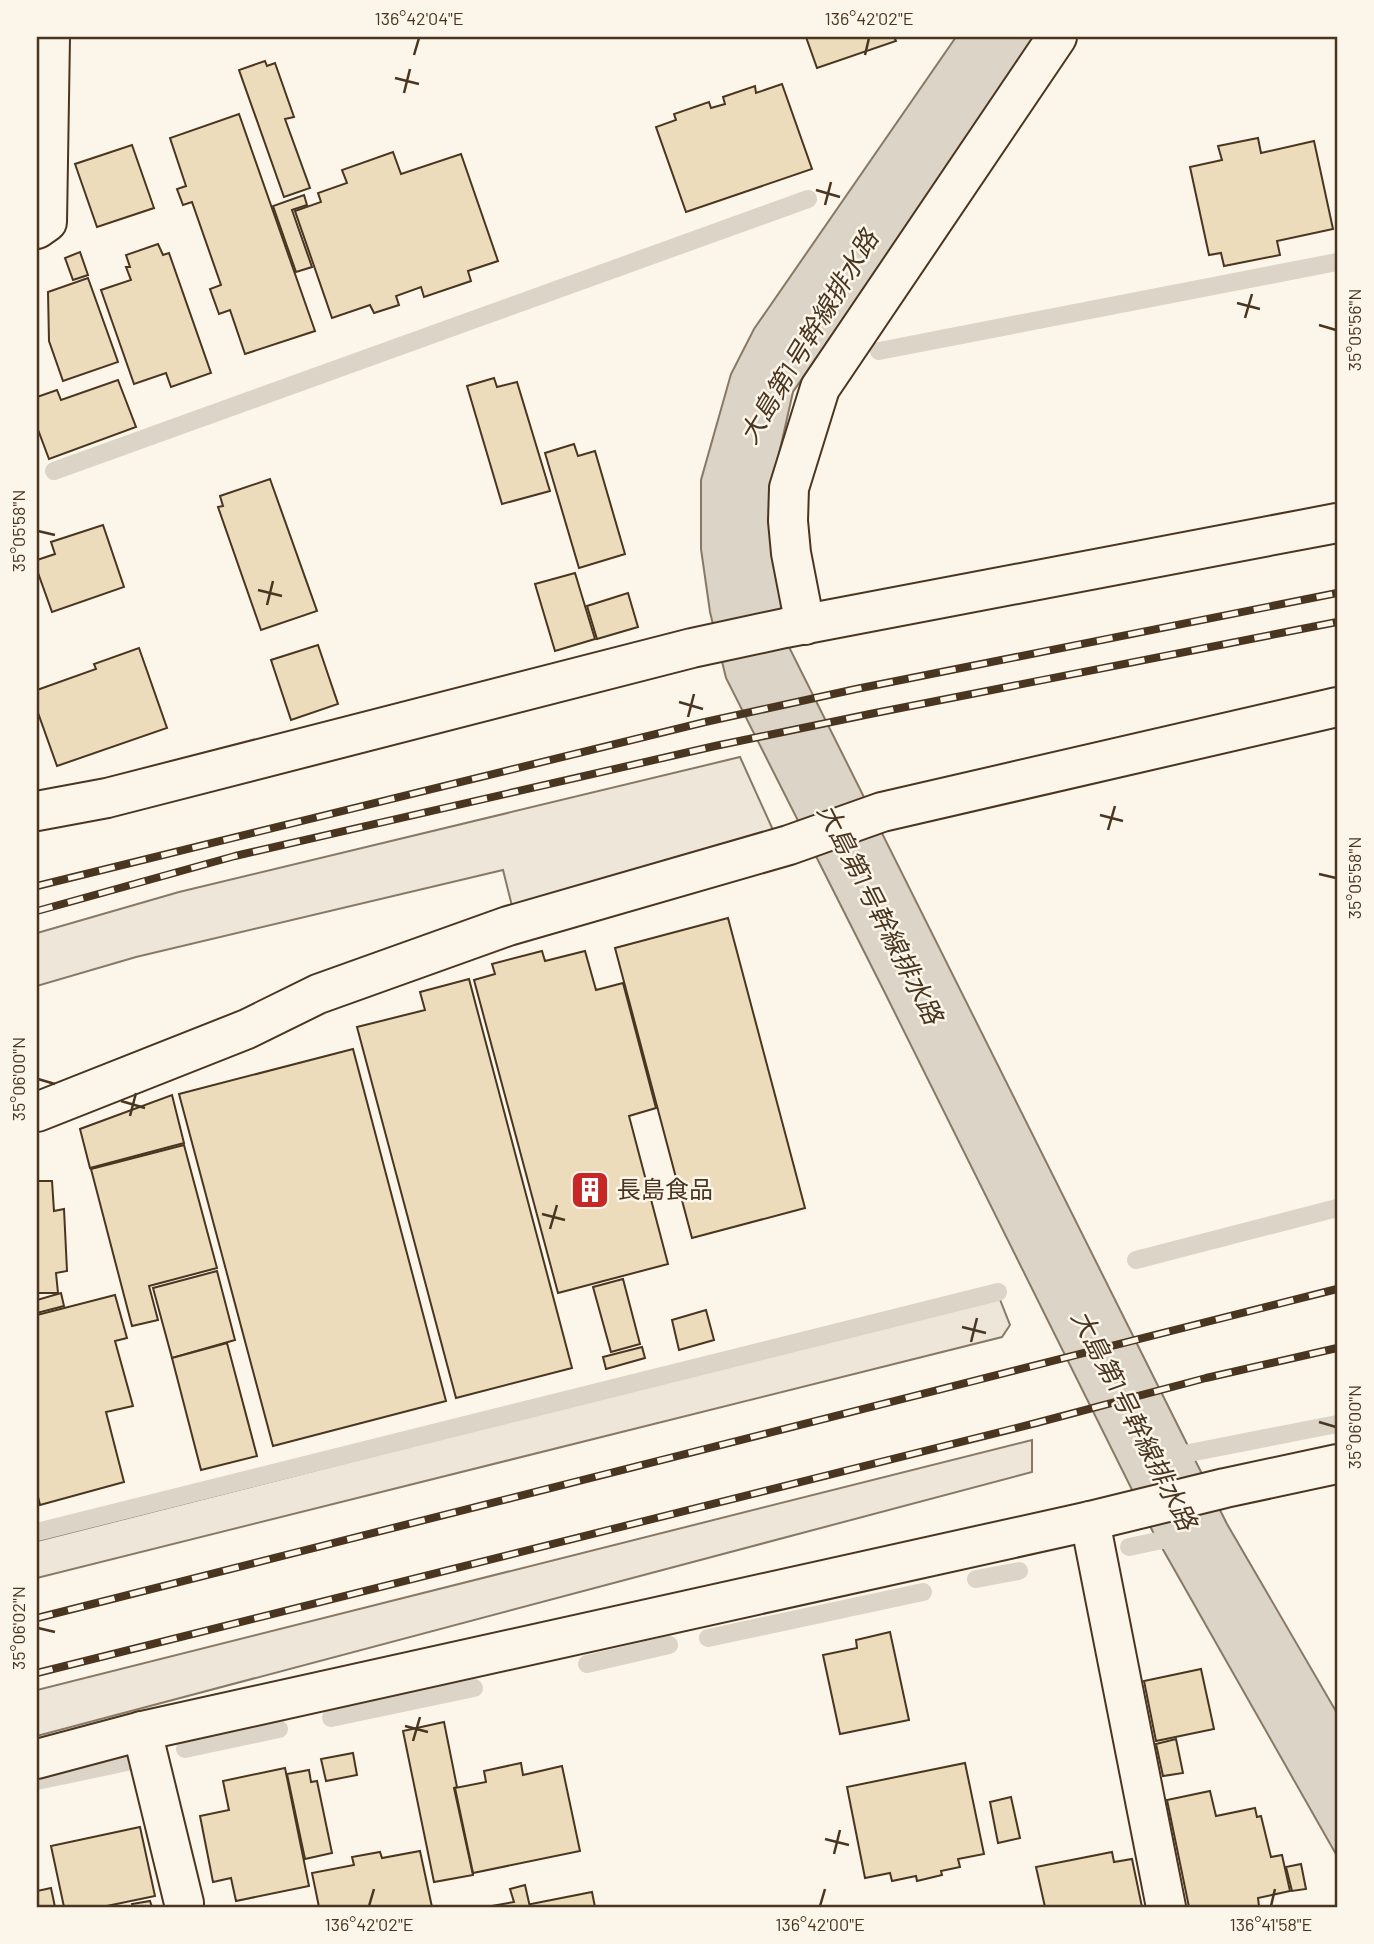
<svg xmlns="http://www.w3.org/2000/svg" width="1374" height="1944" viewBox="0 0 1374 1944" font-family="Barlow,'Noto Sans JP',sans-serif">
  <rect width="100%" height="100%" fill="#fbf6e9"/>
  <g fill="#ede6d9" stroke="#887966" stroke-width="2">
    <path d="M 740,757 L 773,830 L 514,914 L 503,870 L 136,957 L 37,986 L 37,933 L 179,892 Z"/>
    <path d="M 999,1297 L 1010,1325 L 1002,1337 L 37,1578 L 37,1541 Z"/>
    <path d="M 1032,1440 L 1032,1472 L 37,1736 L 37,1690 Z"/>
  </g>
  <path fill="#dcd4c6" stroke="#887966" stroke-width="2" d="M 956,37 L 1035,37 L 793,392 L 774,476 L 771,546 L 786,611 L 774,617 L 1227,1524 L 1337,1713 L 1337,1856 L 1153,1532 L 883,989 L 726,678 L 710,612 L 701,549 L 701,480 L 731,374 L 754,329 Z"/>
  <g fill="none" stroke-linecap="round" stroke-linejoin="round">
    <g stroke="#dcd4c6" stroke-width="18">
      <path d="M 879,351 L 1337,262"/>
      <path d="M 54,471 L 808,199"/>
      <path d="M 1136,1260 L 1337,1208"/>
      <path d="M 1169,1457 L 1337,1424"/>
      <path d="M 37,1532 L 998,1292"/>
      <path d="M 1129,1547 L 1181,1536"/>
      <path d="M 976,1579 L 1019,1571"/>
      <path d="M 708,1638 L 923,1592"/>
      <path d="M 587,1664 L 669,1645"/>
      <path d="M 331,1718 L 474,1688"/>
      <path d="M 185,1749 L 279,1729"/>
      <path d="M 37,1781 L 127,1762"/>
    </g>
  </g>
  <g fill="#ecdcbc" stroke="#4a3520" stroke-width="2">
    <path d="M 806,37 L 894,37 L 896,41 L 817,68 Z"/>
    <path d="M 265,61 L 267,66 L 275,63 L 294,117 L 285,119 L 310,188 L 284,197 L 239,70 Z"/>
    <path d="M 782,84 L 812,169 L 686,212 L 656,127 L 676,120 L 674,114 L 709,102 L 711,108 L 725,104 L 723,97 L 755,86 L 756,93 Z"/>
    <path d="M 239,114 L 315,331 L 245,354 L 230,310 L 219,314 L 210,289 L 221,285 L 192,202 L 183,205 L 177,189 L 186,186 L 170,138 Z"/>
    <path d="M 1258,138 L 1261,153 L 1314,141 L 1333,229 L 1277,241 L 1280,255 L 1224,266 L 1221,253 L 1209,255 L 1190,167 L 1222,160 L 1218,146 Z"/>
    <path d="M 132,145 L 154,208 L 97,227 L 75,164 Z"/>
    <path d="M 393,152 L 401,174 L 461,154 L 498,261 L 468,271 L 471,281 L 424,297 L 421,287 L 396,296 L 399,305 L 374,313 L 370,305 L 332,318 L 295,211 L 321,202 L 318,193 L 347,183 L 342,170 Z"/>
    <path d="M 304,195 L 307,205 L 292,210 L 312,267 L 296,272 L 273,206 Z"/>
    <path d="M 158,244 L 163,255 L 169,253 L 211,373 L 171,387 L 166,373 L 134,384 L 101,290 L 131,280 L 126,267 L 130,267 L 126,255 Z"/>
    <path d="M 80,252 L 88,275 L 73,280 L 65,258 Z"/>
    <path d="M 88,278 L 118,362 L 63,381 L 49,341 L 48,292 Z"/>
    <path d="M 494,378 L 497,387 L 517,382 L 550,491 L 502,504 L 467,386 Z"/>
    <path d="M 118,380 L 136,427 L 49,459 L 37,427 L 37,397 L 57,390 L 61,400 Z"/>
    <path d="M 574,444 L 578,456 L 595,451 L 625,554 L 579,568 L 545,453 Z"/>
    <path d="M 270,479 L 317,611 L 261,630 L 218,507 L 223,506 L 220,496 Z"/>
    <path d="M 103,525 L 124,587 L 52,612 L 37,570 L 37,560 L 55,554 L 51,542 Z"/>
    <path d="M 575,573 L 595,639 L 555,651 L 535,584 Z"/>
    <path d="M 628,593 L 638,627 L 597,639 L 587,606 Z"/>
    <path d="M 318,645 L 338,704 L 291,720 L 271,660 Z"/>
    <path d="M 139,648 L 167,728 L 57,766 L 37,710 L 37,690 L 96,669 L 94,664 Z"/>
    <path d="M 728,918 L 805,1208 L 692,1238 L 615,948 Z"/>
    <path d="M 542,951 L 545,961 L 585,951 L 596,990 L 623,983 L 656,1108 L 629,1116 L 668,1264 L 558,1293 L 474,980 L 495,974 L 492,964 Z"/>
    <path d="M 469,979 L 572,1368 L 456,1398 L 357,1027 L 425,1010 L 420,992 Z"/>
    <path d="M 353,1049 L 446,1401 L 273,1446 L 179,1094 Z"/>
    <path d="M 172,1095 L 184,1143 L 90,1168 L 80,1129 Z"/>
    <path d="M 184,1145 L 217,1268 L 149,1286 L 158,1320 L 132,1326 L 91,1169 Z"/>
    <path d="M 37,1181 L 52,1181 L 54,1211 L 64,1209 L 67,1271 L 56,1273 L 58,1293 L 37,1293 Z"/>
    <path d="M 217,1271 L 235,1340 L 172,1358 L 153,1288 Z"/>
    <path d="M 623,1279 L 640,1344 L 611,1352 L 593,1287 Z"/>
    <path d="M 61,1293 L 64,1306 L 37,1313 L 37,1300 Z"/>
    <path d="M 115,1295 L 127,1338 L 115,1341 L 133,1406 L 106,1412 L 124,1482 L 40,1505 L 37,1493 L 37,1315 Z"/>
    <path d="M 706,1310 L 714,1340 L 679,1350 L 672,1320 Z"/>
    <path d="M 227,1343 L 257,1456 L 201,1470 L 172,1358 Z"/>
    <path d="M 642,1347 L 645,1358 L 606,1369 L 603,1357 Z"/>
    <path d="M 890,1632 L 909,1720 L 840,1734 L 823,1655 L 857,1648 L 856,1640 Z"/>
    <path d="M 1201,1669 L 1214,1729 L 1156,1741 L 1144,1681 Z"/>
    <path d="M 444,1722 L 457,1787 L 454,1788 L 473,1875 L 434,1882 L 403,1731 Z"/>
    <path d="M 1176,1739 L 1183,1773 L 1163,1776 L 1156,1744 Z"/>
    <path d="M 353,1753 L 357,1775 L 326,1781 L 321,1759 Z"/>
    <path d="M 521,1763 L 523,1775 L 562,1766 L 580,1851 L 473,1873 L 455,1788 L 486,1782 L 484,1771 Z"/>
    <path d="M 965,1763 L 984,1854 L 958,1859 L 960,1867 L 941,1871 L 942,1875 L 917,1881 L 916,1876 L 892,1881 L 890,1873 L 865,1878 L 847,1787 Z"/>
    <path d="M 285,1768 L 309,1886 L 236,1901 L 231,1878 L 213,1882 L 200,1816 L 229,1810 L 223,1781 Z"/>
    <path d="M 309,1770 L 311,1782 L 317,1781 L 332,1853 L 305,1859 L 287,1774 Z"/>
    <path d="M 1210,1791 L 1216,1816 L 1255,1808 L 1257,1817 L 1261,1816 L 1271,1857 L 1282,1855 L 1290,1891 L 1258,1898 L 1259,1906 L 1252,1907 L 1189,1907 L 1167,1800 Z"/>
    <path d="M 1011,1797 L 1020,1838 L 998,1843 L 990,1802 Z"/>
    <path d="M 140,1827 L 155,1896 L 102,1907 L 64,1907 L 51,1846 Z"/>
    <path d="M 420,1851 L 432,1907 L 319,1907 L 312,1873 L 354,1865 L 352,1857 L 380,1852 L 382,1858 Z"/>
    <path d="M 1112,1852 L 1114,1862 L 1132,1859 L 1142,1907 L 1045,1907 L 1036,1867 Z"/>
    <path d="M 1301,1864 L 1306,1889 L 1292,1891 L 1286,1867 Z"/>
    <path d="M 525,1885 L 530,1907 L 486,1907 L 514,1902 L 510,1889 Z"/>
    <path d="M 51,1888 L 55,1907 L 37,1907 L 37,1891 Z"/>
    <path d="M 592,1892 L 595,1907 L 532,1907 L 531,1904 Z"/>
    <path d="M 150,1901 L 152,1907 L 133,1907 L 132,1904 Z"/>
  </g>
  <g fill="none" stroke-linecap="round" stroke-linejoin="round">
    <g stroke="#4a3520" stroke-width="42">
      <g id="minor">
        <path d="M 37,229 L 47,222 L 50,37"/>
        <path d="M 805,625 L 791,553 L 788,521 L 789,488 L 820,388 L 1057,37"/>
        <path d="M 37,811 L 107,798 L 692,648 L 785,628 L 1337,523"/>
        <path d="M 37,1112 L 247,1029 L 318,994 L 508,926 L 789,845 L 882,812 L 1337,707"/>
        <path d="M 1090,1521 L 1166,1907"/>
        <path d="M 142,1731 L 184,1903"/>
        <path d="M 37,1759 L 142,1731 L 1090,1521 L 1225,1488 L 1337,1464"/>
      </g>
    </g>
    <use href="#minor" stroke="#fbf6e9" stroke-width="38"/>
    <g stroke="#4a3520" stroke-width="8">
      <g id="rail">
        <path d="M 37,886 L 705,722 L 856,689 L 1337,593"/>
        <path d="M 37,911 L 235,856 L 715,746 L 870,714 L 1337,622"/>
        <path d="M 37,1618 L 1337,1289"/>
        <path d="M 37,1673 L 1036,1423 L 1206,1378 L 1337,1348"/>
      </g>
    </g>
    <use href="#rail" stroke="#fbf6e9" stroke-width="5" stroke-dasharray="16" stroke-linecap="butt"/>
  </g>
  <path fill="none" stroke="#4a3520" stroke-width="2.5" d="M 414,55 L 419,38M 865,55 L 869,38M 395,78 L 419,84M 404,93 L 410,69M 816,190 L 840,197M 825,205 L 831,182M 1237,303 L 1260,309M 1245,318 L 1252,294M 1319,325 L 1336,330M 38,531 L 55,535M 258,590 L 282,596M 267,605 L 273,581M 679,702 L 703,709M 688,717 L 694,694M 1100,815 L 1123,821M 1108,830 L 1115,806M 1319,874 L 1336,878M 38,1079 L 55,1084M 121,1101 L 145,1108M 130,1116 L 136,1093M 542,1214 L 565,1220M 550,1229 L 557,1205M 962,1327 L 986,1333M 971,1342 L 977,1318M 1319,1422 L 1336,1427M 38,1628 L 55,1632M 405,1726 L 428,1732M 413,1741 L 420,1717M 825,1839 L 849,1845M 834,1854 L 840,1830M 369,1906 L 374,1889M 820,1906 L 825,1889M 1271,1906 L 1275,1889"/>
  <defs>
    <g id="building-square" transform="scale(2.0125)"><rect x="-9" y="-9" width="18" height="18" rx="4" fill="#c62828" stroke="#fbf6e9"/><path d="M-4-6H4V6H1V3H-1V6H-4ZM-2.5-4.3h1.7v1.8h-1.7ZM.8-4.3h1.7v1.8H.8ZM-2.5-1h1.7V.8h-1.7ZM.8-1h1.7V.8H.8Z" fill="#fff"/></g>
  </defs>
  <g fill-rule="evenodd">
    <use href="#building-square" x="590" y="1190"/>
  </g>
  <g text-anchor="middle" stroke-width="5" stroke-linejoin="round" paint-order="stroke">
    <g font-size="24" fill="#4a3520" stroke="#fbf6e9" text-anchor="start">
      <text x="617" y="1198">長島食品</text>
    </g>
    <g font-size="26" font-style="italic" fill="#4a3520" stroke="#fbf6e9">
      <text transform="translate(809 337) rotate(-59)" y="9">大島第1号幹線排水路</text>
      <text transform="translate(880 914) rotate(63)" y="9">大島第1号幹線排水路</text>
      <text transform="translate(1134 1420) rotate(63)" y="9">大島第1号幹線排水路</text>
    </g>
  </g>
  <rect width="1374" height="1944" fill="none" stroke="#fbf6e9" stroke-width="77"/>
  <rect x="38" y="38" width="1298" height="1868" fill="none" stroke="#4a3520" stroke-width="2.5"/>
  <g font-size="18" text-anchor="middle" fill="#4a3520">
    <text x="419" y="25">136°42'04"E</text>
    <text x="869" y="25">136°42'02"E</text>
    <text transform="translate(1355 330) rotate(-90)" y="6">35°05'56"N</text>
    <text transform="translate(19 531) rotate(-90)" y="6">35°05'58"N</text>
    <text transform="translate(1355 878) rotate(-90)" y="6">35°05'58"N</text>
    <text transform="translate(19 1079) rotate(-90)" y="6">35°06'00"N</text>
    <text transform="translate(1355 1427) rotate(-90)" y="6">35°06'00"N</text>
    <text transform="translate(19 1628) rotate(-90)" y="6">35°06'02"N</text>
    <text x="369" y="1931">136°42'02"E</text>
    <text x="820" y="1931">136°42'00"E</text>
    <text x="1271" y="1931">136°41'58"E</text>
  </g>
</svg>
